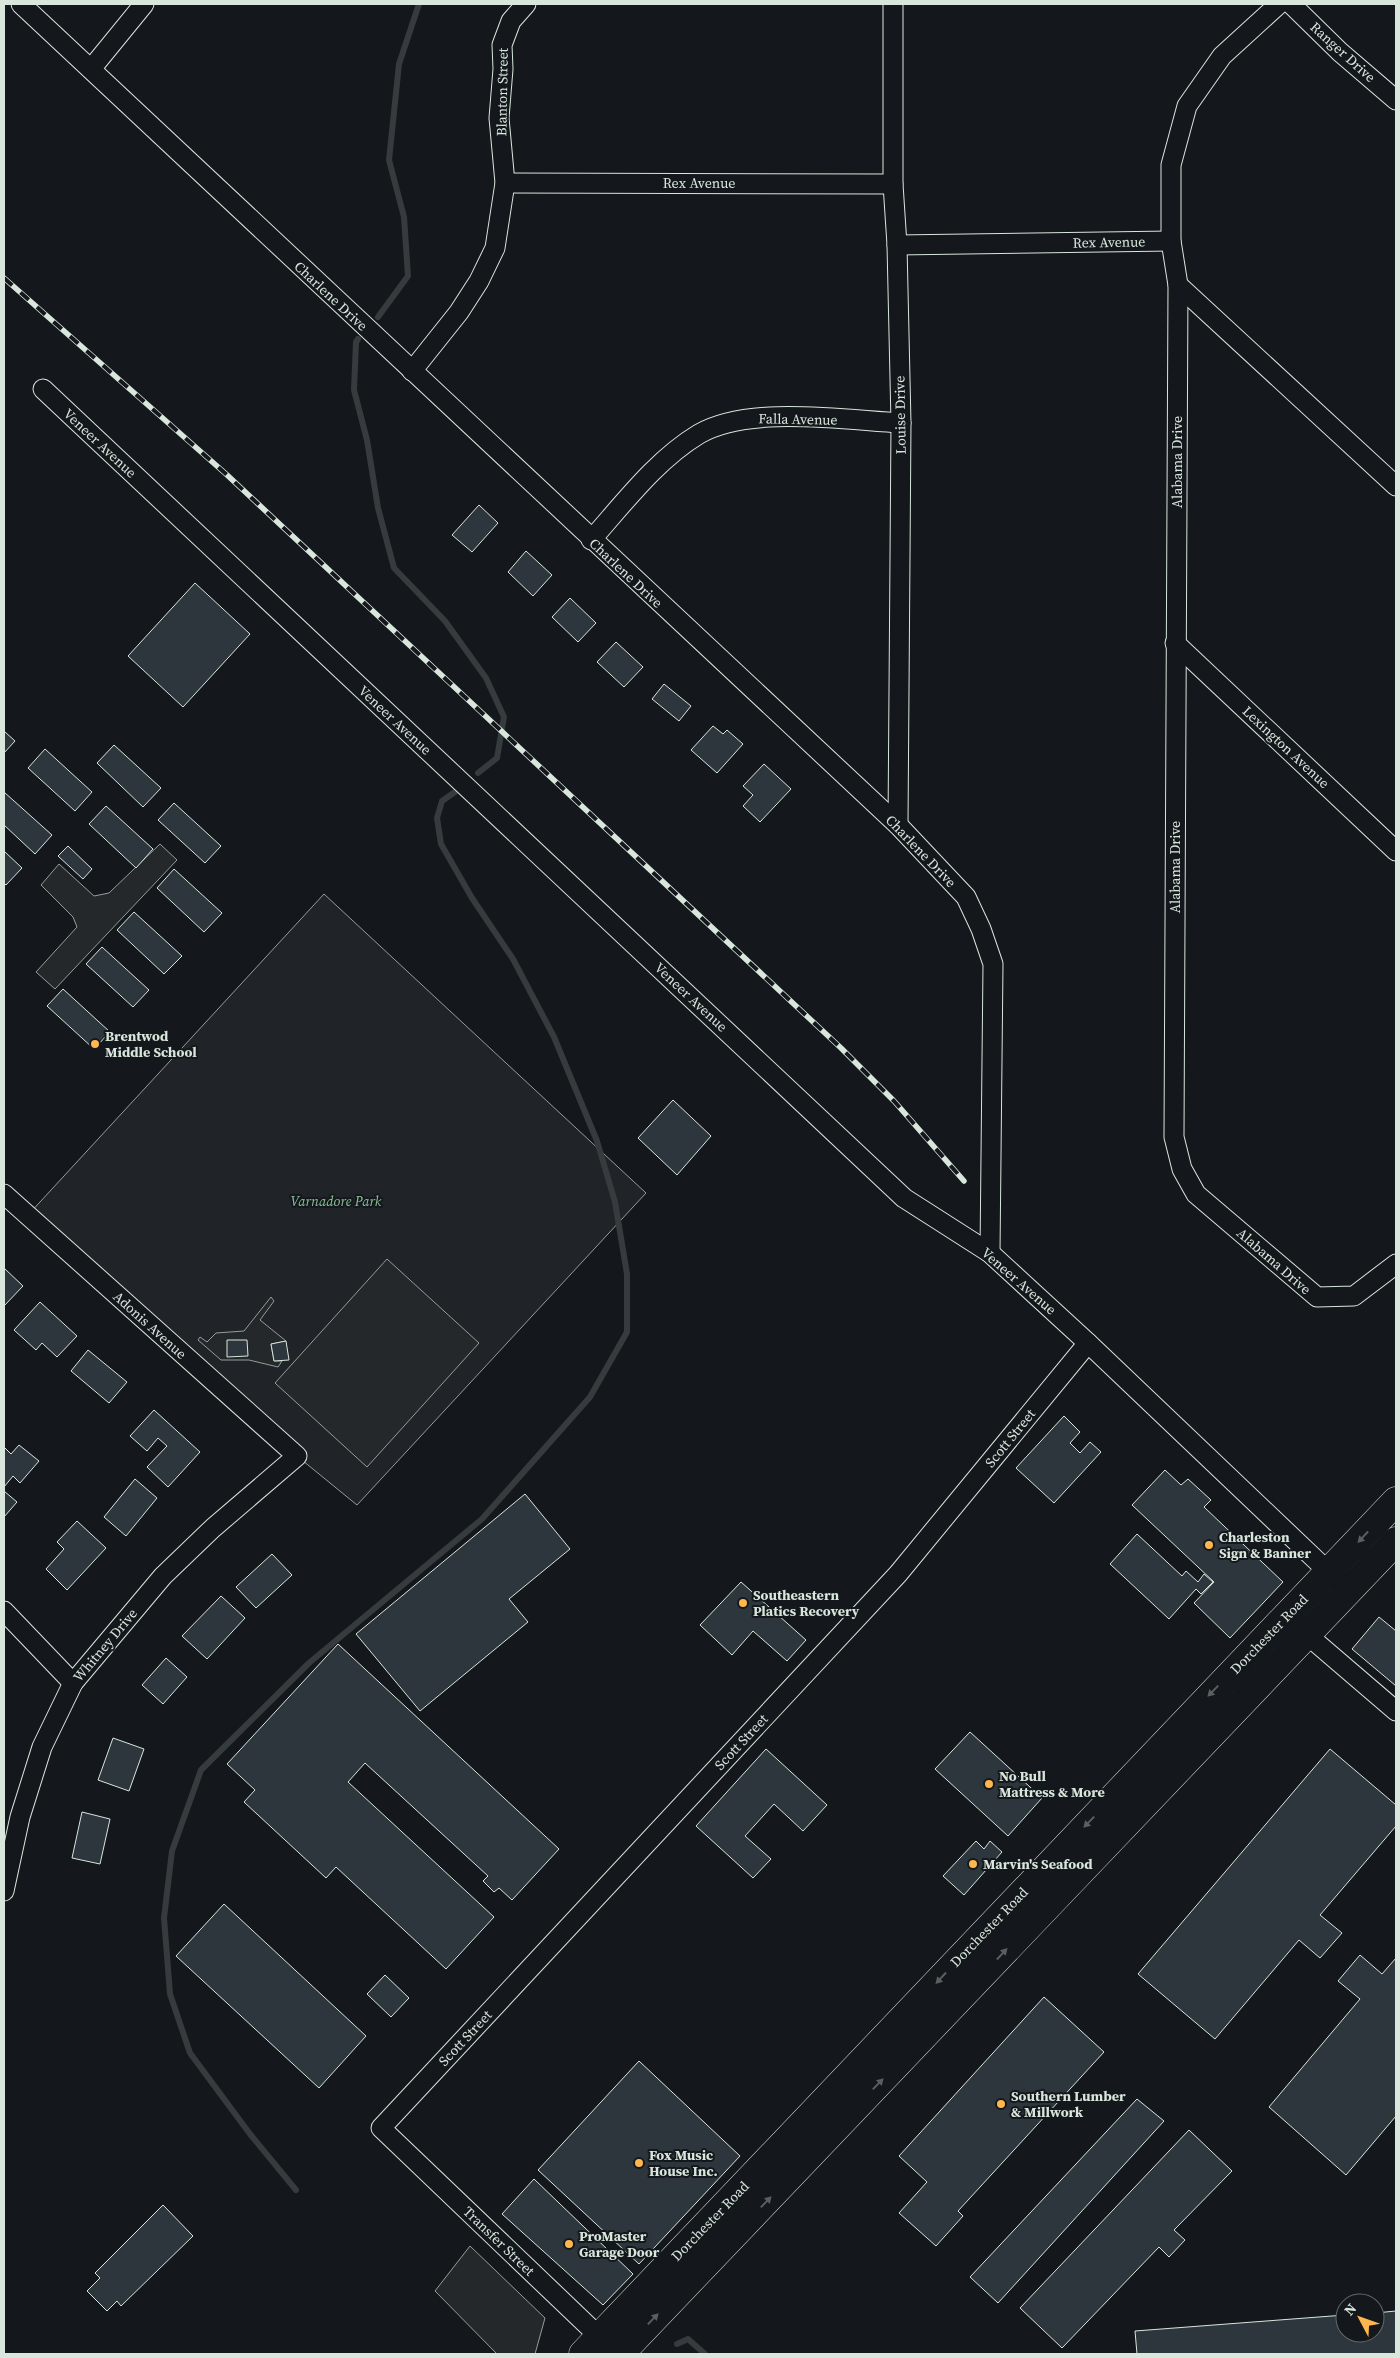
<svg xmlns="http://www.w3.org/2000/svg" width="1400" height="2358" viewBox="0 0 1400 2358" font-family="'Source Serif 4',serif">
  <rect width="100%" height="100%" fill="#14181c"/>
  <path fill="#202428" stroke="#939e99" d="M 324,894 L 646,1193 L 357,1505 L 297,1456 L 28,1215 Z"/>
  <g fill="#24282b" stroke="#939e99">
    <path d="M 160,844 L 177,860 L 55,989 L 36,972 L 77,927 L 73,917 L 41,885 L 59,864 L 94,896 L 109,893 Z"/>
    <path d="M 387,1259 L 479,1343 L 367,1467 L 275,1383 Z"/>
    <path d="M 271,1297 L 274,1301 L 260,1320 L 286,1341 L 271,1344 L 274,1361 L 282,1361 L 278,1367 L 249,1360 L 221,1360 L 198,1340 L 200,1337 L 207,1342 L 216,1333 L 244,1331 Z"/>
    <path d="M 470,2246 L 545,2318 L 535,2354 L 497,2354 L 435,2291 Z"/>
  </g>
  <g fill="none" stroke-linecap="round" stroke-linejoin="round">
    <g stroke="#363b3e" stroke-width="6">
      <path d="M 378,317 L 408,276 L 404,217 L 389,160 L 399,64 L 419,4"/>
      <path d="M 358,339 L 356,342 L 354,390 L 367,440 L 378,508 L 394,568 L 445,621 L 486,678 L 504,717 L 497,758 L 478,773"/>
      <path d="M 296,2190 L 250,2134 L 190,2053 L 170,1994 L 164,1918 L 172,1851 L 201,1770 L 309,1663 L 482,1519 L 590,1397 L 627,1332 L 627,1274 L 615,1202 L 597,1141 L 554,1037 L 513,959 L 472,898 L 441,844 L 437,818 L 442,801 L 462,787"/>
      <path d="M 677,2344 L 688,2339 L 705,2354"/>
    </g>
  </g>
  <g fill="#2c363c" stroke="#d8e6dc">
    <path d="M 479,505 L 498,523 L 472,552 L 452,535 Z"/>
    <path d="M 526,551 L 552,575 L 533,596 L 508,572 Z"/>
    <path d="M 195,583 L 250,634 L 183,707 L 128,656 Z"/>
    <path d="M 570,598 L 596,623 L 578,642 L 552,617 Z"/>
    <path d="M 616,642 L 643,667 L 624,687 L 597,662 Z"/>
    <path d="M 664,684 L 691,706 L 679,721 L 652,699 Z"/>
    <path d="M 713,726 L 723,734 L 727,730 L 743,744 L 717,773 L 691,750 Z"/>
    <path d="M 4,731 L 15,741 L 4,753 Z"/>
    <path d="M 114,745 L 161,788 L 143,807 L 97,763 Z"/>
    <path d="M 45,749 L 92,792 L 75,811 L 28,768 Z"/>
    <path d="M 764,764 L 791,789 L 760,822 L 743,806 L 753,795 L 743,786 Z"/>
    <path d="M 4,792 L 52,835 L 35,854 L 4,825 Z"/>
    <path d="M 174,803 L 221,846 L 205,863 L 158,820 Z"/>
    <path d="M 106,806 L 153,849 L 136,868 L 89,824 Z"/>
    <path d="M 68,846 L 92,869 L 83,879 L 58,856 Z"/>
    <path d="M 4,851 L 22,868 L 6,885 L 4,883 Z"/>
    <path d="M 174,869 L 222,913 L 204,932 L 157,888 Z"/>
    <path d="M 134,912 L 182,956 L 164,974 L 117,930 Z"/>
    <path d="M 102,947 L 149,990 L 133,1007 L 86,964 Z"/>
    <path d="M 63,989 L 110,1032 L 94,1049 L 47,1006 Z"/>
    <path d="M 673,1100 L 711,1136 L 677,1175 L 638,1138 Z"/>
    <path d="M 4,1268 L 23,1286 L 4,1306 Z"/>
    <path d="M 40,1302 L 77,1336 L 57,1357 L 42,1343 L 36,1350 L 14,1330 Z"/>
    <path d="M 227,1340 L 247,1340 L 248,1356 L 227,1357 Z"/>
    <path d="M 286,1341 L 289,1360 L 274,1361 L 271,1344 Z"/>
    <path d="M 88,1350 L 127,1382 L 109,1403 L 71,1371 Z"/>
    <path d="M 154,1410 L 200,1452 L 168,1487 L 147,1467 L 167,1446 L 158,1438 L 147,1451 L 130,1436 Z"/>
    <path d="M 1064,1416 L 1080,1432 L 1070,1443 L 1080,1453 L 1090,1442 L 1101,1452 L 1054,1503 L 1016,1468 Z"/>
    <path d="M 19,1445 L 39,1461 L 20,1483 L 13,1476 L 4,1487 L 4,1447 L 11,1454 Z"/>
    <path d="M 1165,1470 L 1181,1485 L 1188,1479 L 1211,1500 L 1204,1507 L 1283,1582 L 1230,1638 L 1194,1603 L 1214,1582 L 1132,1505 Z"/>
    <path d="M 135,1479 L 157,1498 L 126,1536 L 104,1517 Z"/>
    <path d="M 4,1491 L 17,1502 L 4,1517 Z"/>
    <path d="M 525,1494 L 570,1549 L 509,1599 L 528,1622 L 420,1711 L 356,1634 Z"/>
    <path d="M 77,1521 L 106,1548 L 67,1590 L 46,1569 L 64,1549 L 57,1542 Z"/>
    <path d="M 1137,1534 L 1182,1576 L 1186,1571 L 1198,1582 L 1204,1574 L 1213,1582 L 1201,1594 L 1196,1589 L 1169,1619 L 1110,1564 Z"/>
    <path d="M 272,1554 L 292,1575 L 256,1608 L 236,1587 Z"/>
    <path d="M 741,1582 L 806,1640 L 787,1661 L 753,1631 L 732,1655 L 700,1625 Z"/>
    <path d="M 221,1596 L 245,1618 L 207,1659 L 182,1636 Z"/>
    <path d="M 1379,1617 L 1396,1631 L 1396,1686 L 1352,1649 Z"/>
    <path d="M 338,1644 L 559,1849 L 512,1900 L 499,1888 L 494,1892 L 483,1881 L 488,1876 L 365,1763 L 348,1782 L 494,1917 L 446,1969 L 336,1867 L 326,1878 L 244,1802 L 255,1790 L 227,1764 Z"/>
    <path d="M 166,1658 L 187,1677 L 163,1704 L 142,1685 Z"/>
    <path d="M 970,1732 L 1042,1798 L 1008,1836 L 935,1769 Z"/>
    <path d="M 113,1738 L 144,1749 L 129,1791 L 98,1780 Z"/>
    <path d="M 766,1749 L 827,1805 L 803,1831 L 774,1804 L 745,1836 L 771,1859 L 753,1878 L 696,1826 Z"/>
    <path d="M 1330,1749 L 1396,1805 L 1396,1826 L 1320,1915 L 1342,1933 L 1320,1958 L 1299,1940 L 1215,2039 L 1138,1974 Z"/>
    <path d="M 82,1812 L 110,1819 L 100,1864 L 72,1858 Z"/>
    <path d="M 976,1841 L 984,1849 L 990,1841 L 1002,1852 L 964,1895 L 943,1876 Z"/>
    <path d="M 224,1904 L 366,2036 L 319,2088 L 176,1956 Z"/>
    <path d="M 1360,1955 L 1382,1974 L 1396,1958 L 1396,2116 L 1346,2175 L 1269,2107 L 1360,1999 L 1338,1981 Z"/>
    <path d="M 385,1975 L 409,1998 L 391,2017 L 367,1994 Z"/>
    <path d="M 1044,1997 L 1104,2052 L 958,2211 L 963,2216 L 936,2246 L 899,2213 L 927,2182 L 899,2156 Z"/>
    <path d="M 639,2061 L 740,2156 L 639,2264 L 538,2170 Z"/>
    <path d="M 1137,2099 L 1164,2121 L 998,2303 L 970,2277 Z"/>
    <path d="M 1189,2130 L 1232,2171 L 1174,2230 L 1185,2240 L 1169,2257 L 1159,2247 L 1062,2348 L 1020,2308 Z"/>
    <path d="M 534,2179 L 633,2274 L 603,2305 L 502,2214 Z"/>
    <path d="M 163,2205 L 193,2236 L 121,2306 L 117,2301 L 107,2311 L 87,2291 L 100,2278 L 95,2273 Z"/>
    <path d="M 1396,2311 L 1396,2354 L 1137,2354 L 1135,2331 L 1345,2315 L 1345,2333 L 1375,2333 L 1375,2313 Z"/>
  </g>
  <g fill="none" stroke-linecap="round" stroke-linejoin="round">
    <g stroke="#d8e6dc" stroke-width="21">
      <g id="minor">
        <path d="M 21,4 L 898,825 L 966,897 L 981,929 L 993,964 L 990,1253"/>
        <path d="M 893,4 L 893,184 L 897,245 L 901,423 L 898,825"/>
        <path d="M 1279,4 L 1222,56 L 1187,106 L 1171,165 L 1171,241 L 1178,285 L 1174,1137 L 1182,1169 L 1196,1194 L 1317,1297 L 1354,1296 L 1396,1264"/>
        <path d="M 1291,4 L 1340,52 L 1396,100"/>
        <path d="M 91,69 L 144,4"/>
        <path d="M 505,183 L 893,184"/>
        <path d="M 897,245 L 1171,241"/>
        <path d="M 1178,285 L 1396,486"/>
        <path d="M 412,371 L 459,312 L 479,281 L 495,248 L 505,183 L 499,118 L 503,69 L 502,45 L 511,21 L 526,4"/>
        <path d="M 43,389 L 904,1198 L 990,1253 L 1088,1343 L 1337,1580"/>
        <path d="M 591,540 C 624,503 656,460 699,434 C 749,405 844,420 901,423"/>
        <path d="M 1175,643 L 1396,851"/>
        <path d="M 4,1194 L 297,1456 L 213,1528 L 163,1576 L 73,1683 L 42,1747 L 20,1817 L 4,1891"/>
        <path d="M 4,1611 L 73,1683"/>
        <path d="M 1298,1627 L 1396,1711"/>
        <path d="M 608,2345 L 381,2128 L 898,1574 L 1088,1343"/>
      </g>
    </g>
    <g stroke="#d8e6dc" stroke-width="29">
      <g id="secondary">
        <path d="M 583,2354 L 1396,1501"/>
        <path d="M 620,2354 L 1396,1541"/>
      </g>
    </g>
    <use href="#minor" stroke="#14181c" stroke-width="19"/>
    <use href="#secondary" stroke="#14181c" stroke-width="28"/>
    <g stroke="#d8e6dc" stroke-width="5.5">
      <path id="rail" d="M 4,278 L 226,474 L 841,1048 L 894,1101 L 964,1181"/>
    </g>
    <use href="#rail" stroke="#14181c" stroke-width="4" stroke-dasharray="11" stroke-linecap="butt"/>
  </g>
  <defs><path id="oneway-solid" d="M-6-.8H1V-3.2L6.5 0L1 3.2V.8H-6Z" transform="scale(1.25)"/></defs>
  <g fill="#59605f">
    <use href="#oneway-solid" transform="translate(1363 1537) rotate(133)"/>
    <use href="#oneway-solid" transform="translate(1213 1691) rotate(134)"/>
    <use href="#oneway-solid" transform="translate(1089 1822) rotate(134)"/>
    <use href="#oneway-solid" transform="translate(1002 1954) rotate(-47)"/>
    <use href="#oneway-solid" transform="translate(941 1978) rotate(133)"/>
    <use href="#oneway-solid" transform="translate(878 2084) rotate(-46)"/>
    <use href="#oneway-solid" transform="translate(766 2202) rotate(-46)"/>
    <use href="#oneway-solid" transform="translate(653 2319) rotate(-46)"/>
  </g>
  <g fill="#ffb74d" stroke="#14181c" stroke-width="2">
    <circle cx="95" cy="1044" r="5"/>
    <circle cx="1209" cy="1545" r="5"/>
    <circle cx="743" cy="1603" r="5"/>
    <circle cx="989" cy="1784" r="5"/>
    <circle cx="973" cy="1864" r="5"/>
    <circle cx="1001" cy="2104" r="5"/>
    <circle cx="639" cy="2163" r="5"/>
    <circle cx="569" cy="2244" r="5"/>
  </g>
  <g text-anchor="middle" stroke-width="4" stroke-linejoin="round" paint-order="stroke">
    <g font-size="14" fill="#d8e6dc" stroke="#14181c">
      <text transform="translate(1343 52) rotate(42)" y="5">Ranger Drive</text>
      <text transform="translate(502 92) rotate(-89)" y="5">Blanton Street</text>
      <text x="699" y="188">Rex Avenue</text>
      <text transform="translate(1109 242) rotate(-1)" y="5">Rex Avenue</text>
      <text transform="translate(331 296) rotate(43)" y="5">Charlene Drive</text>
      <text transform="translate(900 415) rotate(-91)" y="5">Louise Drive</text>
      <text transform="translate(798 419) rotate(1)" y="5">Falla Avenue</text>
      <text transform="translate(100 443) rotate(43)" y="5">Veneer Avenue</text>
      <text transform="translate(1177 462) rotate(-90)" y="5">Alabama Drive</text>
      <text transform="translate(626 573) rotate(43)" y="5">Charlene Drive</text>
      <text transform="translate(395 720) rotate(43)" y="5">Veneer Avenue</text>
      <text transform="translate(1286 747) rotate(43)" y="5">Lexington Avenue</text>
      <text transform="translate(921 851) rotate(46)" y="5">Charlene Drive</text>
      <text transform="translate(1175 867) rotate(-90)" y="5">Alabama Drive</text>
      <text transform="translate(691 997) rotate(43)" y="5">Veneer Avenue</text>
      <text transform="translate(1274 1261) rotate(41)" y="5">Alabama Drive</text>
      <text transform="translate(1019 1281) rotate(41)" y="5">Veneer Avenue</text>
      <text transform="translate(150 1325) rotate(42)" y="5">Adonis Avenue</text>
      <text transform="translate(1010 1438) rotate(-51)" y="5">Scott Street</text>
      <text transform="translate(1269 1634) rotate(-46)" y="5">Dorchester Road</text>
      <text transform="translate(105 1645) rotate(-50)" y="5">Whitney Drive</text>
      <text transform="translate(741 1742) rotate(-47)" y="5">Scott Street</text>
      <text transform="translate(989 1927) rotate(-46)" y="5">Dorchester Road</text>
      <text transform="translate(465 2038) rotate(-47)" y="5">Scott Street</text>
      <text transform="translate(710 2221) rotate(-46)" y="5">Dorchester Road</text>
      <text transform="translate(499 2241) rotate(44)" y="5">Transfer Street</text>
    </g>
    <g font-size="14" font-weight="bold" fill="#d8e6dc" stroke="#14181c" text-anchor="start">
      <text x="105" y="1041">Brentwod<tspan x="105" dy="16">Middle School</tspan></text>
      <text x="1219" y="1542">Charleston<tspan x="1219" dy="16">Sign &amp; Banner</tspan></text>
      <text x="753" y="1600">Southeastern<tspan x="753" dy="16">Platics Recovery</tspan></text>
      <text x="999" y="1781">No Bull<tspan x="999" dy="16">Mattress &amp; More</tspan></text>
      <text x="983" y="1869">Marvin's Seafood</text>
      <text x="1011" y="2101">Southern Lumber<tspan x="1011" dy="16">&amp; Millwork</tspan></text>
      <text x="649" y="2160">Fox Music<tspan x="649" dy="16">House Inc.</tspan></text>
      <text x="579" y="2241">ProMaster<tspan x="579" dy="16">Garage Door</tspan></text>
    </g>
    <g font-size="14" font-style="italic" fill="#8ac095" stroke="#14181c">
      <text x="336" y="1206">Varnadore Park</text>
    </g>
  </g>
  <rect width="1400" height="2358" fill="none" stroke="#d8e6dc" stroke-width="10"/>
  <g transform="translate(1360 2318) rotate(311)"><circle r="24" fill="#14181c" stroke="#626a69"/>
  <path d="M0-4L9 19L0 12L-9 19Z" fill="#ffb74d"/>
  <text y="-8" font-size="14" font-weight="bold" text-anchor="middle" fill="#d8e6dc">N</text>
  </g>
</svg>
